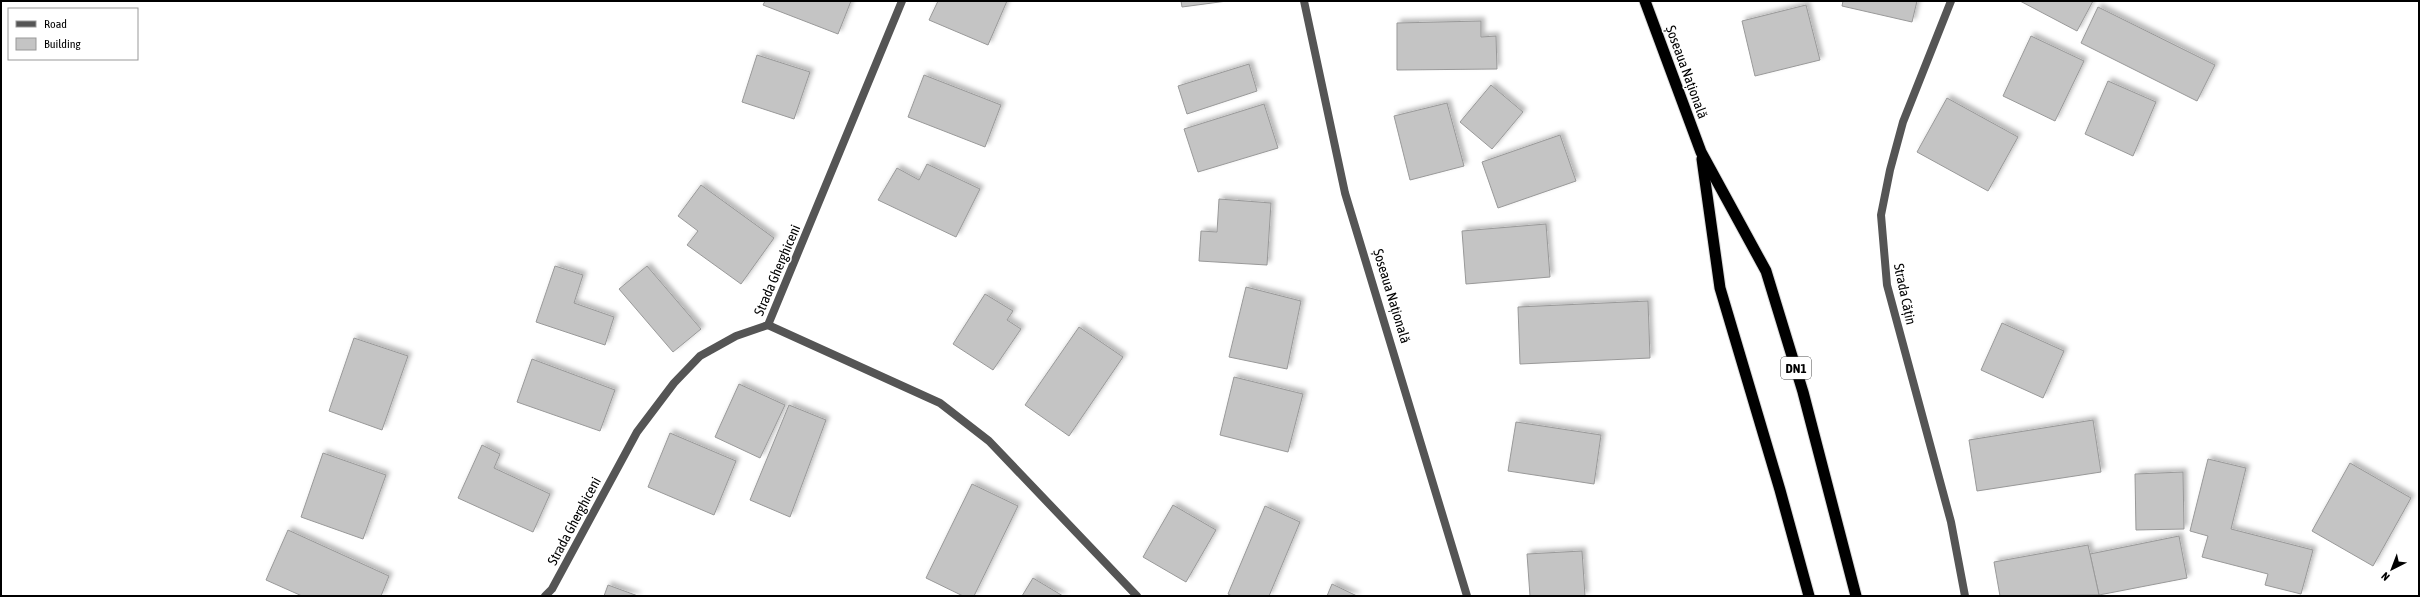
<svg xmlns="http://www.w3.org/2000/svg" width="2420" height="597" viewBox="0 0 2420 597" font-family="'Asap Condensed',sans-serif">
  <defs>
    <filter id="shadow"><feDropShadow dx="3.5" dy="-3.5" stdDeviation="2" flood-color="#0004"/></filter>
  </defs>
  <rect width="100%" height="100%" fill="#fff"/>
  <g fill="#c4c4c4" stroke="#999" filter="url(#shadow)">
    <path d="M 765,1 L 851,1 L 838,34 L 763,5 Z"/>
    <path d="M 938,1 L 1007,1 L 988,45 L 929,20 Z"/>
    <path d="M 1181,1 L 1227,1 L 1182,7 Z"/>
    <path d="M 1843,1 L 1917,1 L 1912,22 L 1842,6 Z"/>
    <path d="M 2020,1 L 2093,1 L 2077,31 Z"/>
    <path d="M 1806,5 L 1820,60 L 1755,76 L 1742,21 Z"/>
    <path d="M 2098,7 L 2215,65 L 2197,101 L 2081,43 Z"/>
    <path d="M 1481,21 L 1481,37 L 1496,36 L 1497,69 L 1397,70 L 1397,23 Z"/>
    <path d="M 2031,36 L 2084,61 L 2055,121 L 2003,96 Z"/>
    <path d="M 757,55 L 810,72 L 794,119 L 742,102 Z"/>
    <path d="M 1249,64 L 1257,91 L 1187,114 L 1178,86 Z"/>
    <path d="M 924,75 L 1001,105 L 985,147 L 908,117 Z"/>
    <path d="M 2108,81 L 2156,102 L 2133,156 L 2085,134 Z"/>
    <path d="M 1491,85 L 1523,112 L 1492,149 L 1460,122 Z"/>
    <path d="M 1947,98 L 2018,137 L 1988,191 L 1917,152 Z"/>
    <path d="M 1447,103 L 1464,166 L 1410,180 L 1394,116 Z"/>
    <path d="M 1264,104 L 1278,148 L 1198,172 L 1184,129 Z"/>
    <path d="M 1560,135 L 1576,181 L 1498,208 L 1482,162 Z"/>
    <path d="M 927,164 L 980,189 L 956,237 L 878,200 L 897,168 L 919,180 Z"/>
    <path d="M 701,185 L 774,238 L 741,284 L 687,245 L 698,231 L 678,216 Z"/>
    <path d="M 1219,199 L 1271,203 L 1267,265 L 1199,261 L 1201,231 L 1217,232 Z"/>
    <path d="M 1546,224 L 1550,277 L 1466,284 L 1462,231 Z"/>
    <path d="M 555,266 L 583,275 L 574,303 L 614,317 L 605,345 L 536,322 Z"/>
    <path d="M 647,266 L 701,329 L 673,352 L 619,289 Z"/>
    <path d="M 1246,287 L 1301,301 L 1287,369 L 1229,357 Z"/>
    <path d="M 985,294 L 1013,311 L 1007,320 L 1021,329 L 993,370 L 953,344 Z"/>
    <path d="M 1648,301 L 1650,358 L 1520,364 L 1518,307 Z"/>
    <path d="M 2002,323 L 2064,351 L 2043,398 L 1981,370 Z"/>
    <path d="M 1079,327 L 1123,357 L 1069,436 L 1025,405 Z"/>
    <path d="M 354,338 L 408,356 L 382,430 L 329,411 Z"/>
    <path d="M 532,359 L 615,390 L 600,431 L 517,402 Z"/>
    <path d="M 1234,377 L 1303,394 L 1288,452 L 1220,435 Z"/>
    <path d="M 739,384 L 785,405 L 760,458 L 715,437 Z"/>
    <path d="M 789,405 L 826,420 L 790,517 L 750,500 Z"/>
    <path d="M 2093,420 L 2101,472 L 1977,491 L 1969,440 Z"/>
    <path d="M 1516,422 L 1601,435 L 1594,484 L 1508,471 Z"/>
    <path d="M 670,433 L 736,461 L 714,515 L 648,487 Z"/>
    <path d="M 482,445 L 500,454 L 494,468 L 550,494 L 533,532 L 458,498 Z"/>
    <path d="M 323,453 L 386,475 L 363,539 L 301,517 Z"/>
    <path d="M 2208,459 L 2246,468 L 2231,529 L 2313,550 L 2301,594 L 2265,585 L 2268,574 L 2202,557 L 2208,536 L 2190,531 Z"/>
    <path d="M 2350,463 L 2411,498 L 2373,566 L 2312,531 Z"/>
    <path d="M 2183,472 L 2184,529 L 2136,530 L 2135,474 Z"/>
    <path d="M 972,484 L 1018,506 L 974,596 L 963,596 L 926,578 Z"/>
    <path d="M 1173,505 L 1216,530 L 1186,582 L 1143,557 Z"/>
    <path d="M 1265,506 L 1300,522 L 1269,596 L 1232,596 L 1228,594 Z"/>
    <path d="M 288,530 L 389,576 L 381,596 L 302,596 L 266,580 Z"/>
    <path d="M 2179,536 L 2187,578 L 2099,595 L 2090,554 Z"/>
    <path d="M 2088,545 L 2099,595 L 2000,596 L 1994,562 Z"/>
    <path d="M 1582,551 L 1585,596 L 1530,596 L 1527,554 Z"/>
    <path d="M 1033,578 L 1063,596 L 1022,596 Z"/>
    <path d="M 1332,584 L 1357,596 L 1327,596 Z"/>
    <path d="M 608,585 L 638,596 L 604,596 Z"/>
  </g>
  <g fill="none" stroke-linecap="round" stroke-linejoin="round">
    <g stroke="#dbdbdb" stroke-width="13">
      <g id="trunk">
        <path d="M 1645,1 L 1701,152 L 1766,271 L 1803,392 L 1856,596"/>
        <path d="M 1702,159 L 1720,288 L 1780,490 L 1809,596"/>
      </g>
    </g>
    <g stroke="#555" stroke-width="8">
      <path d="M 1951,1 L 1903,122 L 1890,170 L 1881,215 L 1887,285 L 1951,522 L 1965,596"/>
      <path d="M 768,325 L 940,403 L 989,441 L 1137,596"/>
      <path d="M 545,596 L 552,589 L 637,432 L 674,383 L 700,356 L 736,336 L 768,325 L 902,1"/>
    </g>
    <path stroke="#555" stroke-width="8" d="M 1304,1 L 1345,193 L 1467,596"/>
    <use href="#trunk" stroke="#000" stroke-width="11"/>
  </g>
  <g text-anchor="middle" stroke-width="3" stroke-linejoin="round" paint-order="stroke">
    <rect fill="#fff" stroke="#4c4c4c" stroke-width="1" x="1781" y="357" width="30" height="22" rx="3"/>
    <g font-size="13" font-weight="bold" fill="#000">
      <text x="1796" y="373">DN1</text>
    </g>
    <g font-size="14" fill="#000" stroke="#fff">
      <text transform="translate(1687 72) rotate(70)" y="5">Șoseaua Națională</text>
      <text transform="translate(777 270) rotate(-67)" y="5">Strada Gherghiceni</text>
      <text transform="translate(1905 294) rotate(78)" y="5">Strada Cățin</text>
      <text transform="translate(1392 296) rotate(73)" y="5">Șoseaua Națională</text>
      <text transform="translate(574 521) rotate(-62)" y="5">Strada Gherghiceni</text>
    </g>
  </g>
  <rect width="2420" height="597" fill="none" stroke="#000000" stroke-width="4"/>
  <rect x="8" y="8" width="130" height="52" fill="#ffffff" stroke="#999999"/>
  <rect x="16" y="21" width="20" height="6" fill="#555555" stroke="#999999"/>
  <text x="44" y="28" font-size="12" fill="#000000">Road</text>
  <rect x="16" y="38" width="20" height="12" fill="#c4c4c4" stroke="#999999"/>
  <text x="44" y="48" font-size="12" fill="#000000">Building</text>
  <g transform="translate(2392 569) rotate(222)" stroke="#ffffff" stroke-width="3" paint-order="stroke">
  <path d="M0-3L7 15L0 10L-7 15Z" fill="#000000"/>
  <text y="-6" font-size="11" font-weight="bold" text-anchor="middle" fill="#000000">N</text>
  </g>
</svg>
